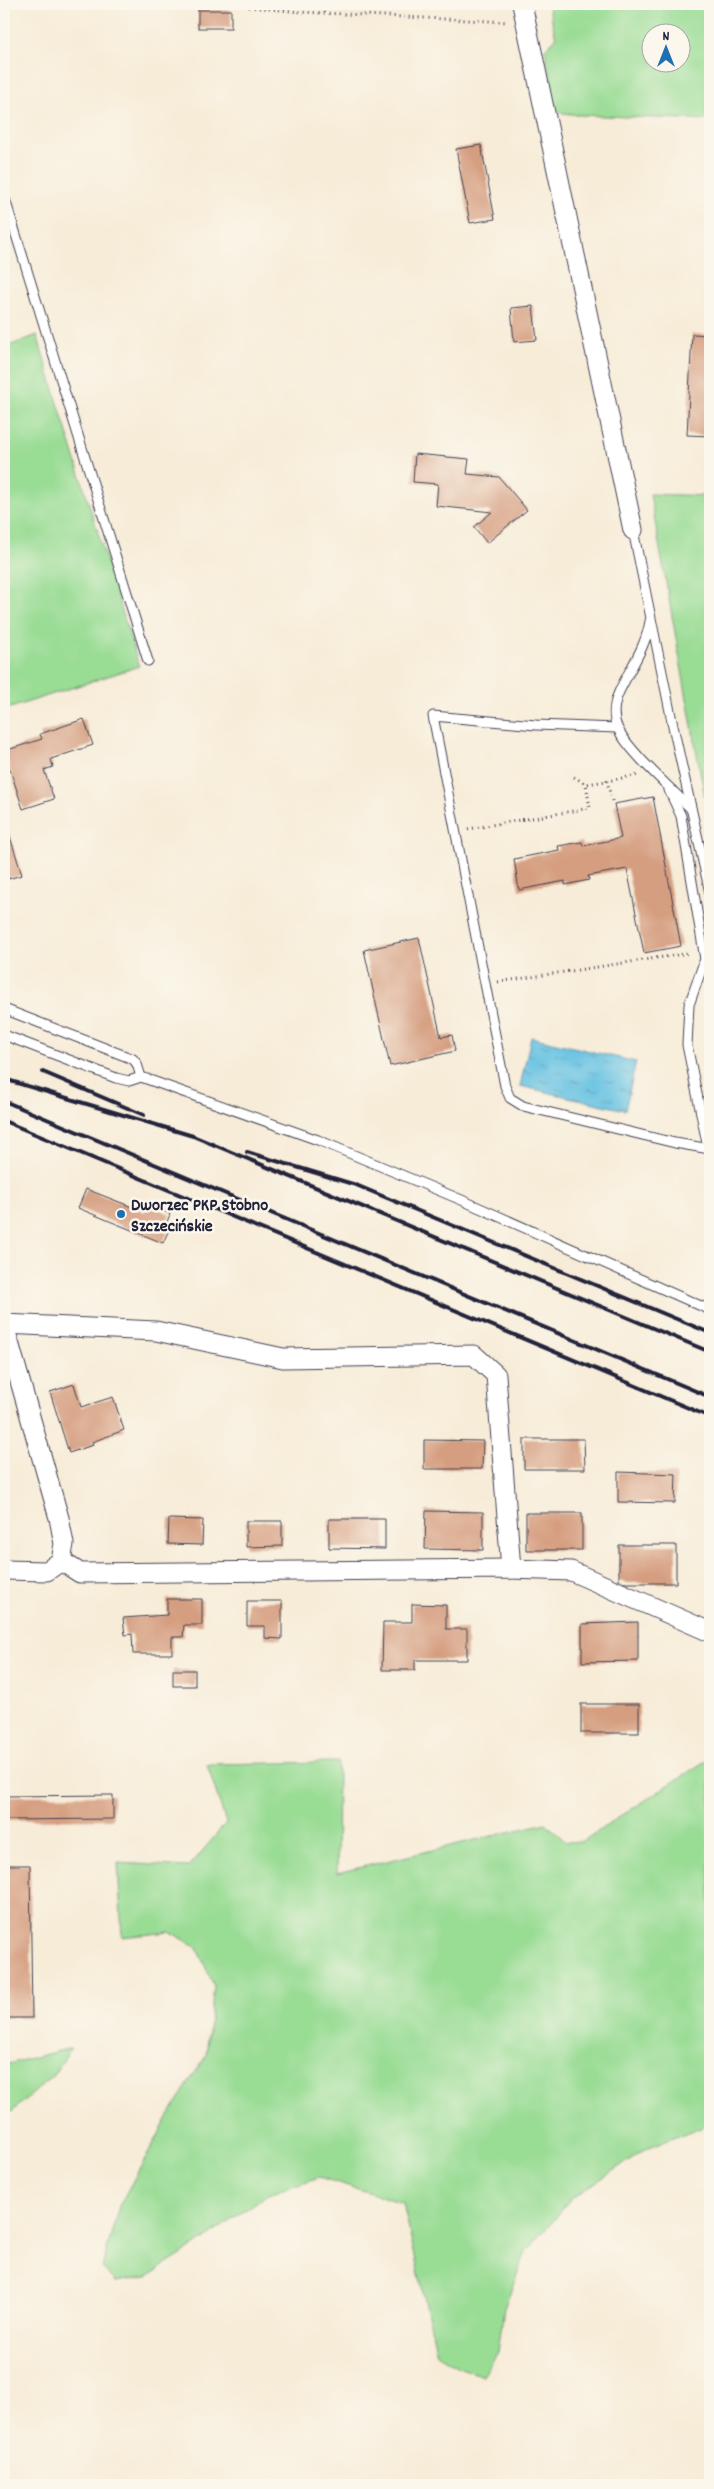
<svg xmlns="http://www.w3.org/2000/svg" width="714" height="2489" viewBox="0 0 714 2489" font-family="Dekko,sans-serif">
  <defs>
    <pattern id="water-ripples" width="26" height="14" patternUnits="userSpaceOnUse" patternTransform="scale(1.25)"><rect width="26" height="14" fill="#64c1e2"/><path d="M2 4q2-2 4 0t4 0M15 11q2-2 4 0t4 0" fill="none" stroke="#529cb8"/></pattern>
  </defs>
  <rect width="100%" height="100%" fill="#fbf7ec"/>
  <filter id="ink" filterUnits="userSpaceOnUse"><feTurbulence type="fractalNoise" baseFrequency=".02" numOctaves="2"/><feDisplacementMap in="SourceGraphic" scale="10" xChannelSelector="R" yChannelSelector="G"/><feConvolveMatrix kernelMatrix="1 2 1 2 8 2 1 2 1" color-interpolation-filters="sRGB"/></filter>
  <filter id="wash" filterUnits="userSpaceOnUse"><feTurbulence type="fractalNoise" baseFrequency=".0096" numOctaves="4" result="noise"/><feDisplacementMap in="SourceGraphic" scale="20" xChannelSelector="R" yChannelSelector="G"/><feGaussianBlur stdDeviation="1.12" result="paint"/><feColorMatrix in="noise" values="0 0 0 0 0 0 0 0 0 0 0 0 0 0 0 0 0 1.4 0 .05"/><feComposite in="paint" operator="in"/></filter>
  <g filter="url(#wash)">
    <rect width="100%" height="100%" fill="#f7ecd8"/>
    <g fill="#99dc94" stroke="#5e7f68" fill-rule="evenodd">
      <path d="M 710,4 L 710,120 L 578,115 L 556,112 L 545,49 L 556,38 L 548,5 L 705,6 ZM 652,32 L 682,32 L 682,62 L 652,62 Z"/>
      <path d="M 37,335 L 139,666 L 4,710 L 4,348 Z"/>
      <path d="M 650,494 L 710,496 L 710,826 Z"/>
      <path d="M 710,1758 L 710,2124 L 649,2147 L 572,2198 L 526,2252 L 504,2308 L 498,2352 L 483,2376 L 458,2367 L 437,2354 L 403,2203 L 319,2177 L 266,2195 L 198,2244 L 147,2277 L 116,2282 L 102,2268 L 119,2206 L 176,2103 L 206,2056 L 214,1986 L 196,1946 L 170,1932 L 122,1937 L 118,1863 L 189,1867 L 226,1823 L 207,1764 L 338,1762 L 337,1873 L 546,1823 L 566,1842 L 583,1841 Z"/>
      <path d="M 71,2048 L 52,2077 L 8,2115 L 4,2117 L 4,2065 Z"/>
    </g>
    <path fill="url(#water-ripples)" stroke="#43728e" d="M 531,1037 L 636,1062 L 625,1110 L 520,1086 Z"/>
    <g id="blocks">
      <g fill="#d59e80">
        <rect x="198" y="10" width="33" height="18"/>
        <path d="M 481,145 L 495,219 L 470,223 L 456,149 Z"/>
        <path d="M 533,306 L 537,340 L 514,342 L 511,308 Z"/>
        <path d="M 692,334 L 710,335 L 710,436 L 687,435 Z"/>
        <path d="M 415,454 L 469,459 L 467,474 L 499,477 L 527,510 L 487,543 L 474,527 L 492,512 L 436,506 L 438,484 L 413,482 Z"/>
        <path d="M 84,719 L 93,745 L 51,759 L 53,767 L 44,770 L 54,799 L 23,809 L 4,751 L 42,739 L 40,734 Z"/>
        <path d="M 653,797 L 681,946 L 644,953 L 627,869 L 588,876 L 589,880 L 565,885 L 565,881 L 519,890 L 514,859 L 559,850 L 558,846 L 582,842 L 583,846 L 621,838 L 614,804 Z"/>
        <path d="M 7,827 L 22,875 L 4,880 L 4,828 Z"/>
        <path d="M 419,938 L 441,1037 L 452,1035 L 455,1051 L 390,1066 L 364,950 Z"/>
        <path d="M 86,1189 L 145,1212 L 148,1204 L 170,1214 L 167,1222 L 171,1225 L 163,1243 L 78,1208 Z"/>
        <path d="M 74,1384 L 81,1407 L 113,1397 L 124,1430 L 92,1442 L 93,1445 L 69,1453 L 50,1392 Z"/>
        <path d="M 524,1439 L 584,1439 L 585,1469 L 524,1469 Z"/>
        <path d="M 424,1440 L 483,1441 L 482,1469 L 424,1469 Z"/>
        <path d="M 618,1472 L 676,1474 L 675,1503 L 618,1502 Z"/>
        <path d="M 426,1511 L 483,1512 L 483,1550 L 425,1549 Z"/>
        <rect x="526" y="1513" width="56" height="37"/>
        <path d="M 169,1519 L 203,1520 L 202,1545 L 168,1544 Z"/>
        <path d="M 329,1519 L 385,1519 L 385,1549 L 329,1548 Z"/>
        <path d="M 246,1521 L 282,1521 L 282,1546 L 246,1547 Z"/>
        <path d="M 619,1545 L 676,1545 L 676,1583 L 626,1583 L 619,1580 Z"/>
        <path d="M 167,1599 L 202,1599 L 202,1625 L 184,1625 L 183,1637 L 172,1637 L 172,1654 L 133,1654 L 132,1634 L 125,1635 L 123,1618 L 167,1615 Z"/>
        <path d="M 247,1601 L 282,1601 L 282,1639 L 265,1638 L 265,1626 L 247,1626 Z"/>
        <path d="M 412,1604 L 446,1605 L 446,1629 L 467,1629 L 467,1660 L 415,1660 L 415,1670 L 382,1670 L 383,1622 L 412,1622 Z"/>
        <path d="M 638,1622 L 638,1661 L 582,1662 L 582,1624 Z"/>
        <rect x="173" y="1670" width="22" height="16"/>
        <rect x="581" y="1704" width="58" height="29"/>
        <path d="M 113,1795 L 113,1819 L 4,1820 L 4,1796 Z"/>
        <path d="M 4,1865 L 30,1865 L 32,2018 L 4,2018 Z"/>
      </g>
    </g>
  </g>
  <g filter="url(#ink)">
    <use href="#blocks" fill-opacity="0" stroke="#424053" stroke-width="1"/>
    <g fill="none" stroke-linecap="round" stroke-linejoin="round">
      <g stroke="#424053" stroke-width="11">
        <g id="service">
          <path d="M 4,196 L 148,661"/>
          <path d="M 633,530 L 673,726 L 710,893"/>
          <path d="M 650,621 C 646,647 630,668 619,692 C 614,703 612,717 618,729 C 630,753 671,788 691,809"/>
          <path d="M 617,728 L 536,725 L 433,716 L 505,1086 L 510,1098 L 523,1106 L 675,1143 L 710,1149"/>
          <path d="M 669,790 L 681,816 L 705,959"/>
          <path d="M 4,1009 L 133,1059 L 137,1064 L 141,1077 L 129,1081 L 116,1078 L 4,1035"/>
          <path d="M 141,1077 L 318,1140 L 464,1201 L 710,1310"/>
          <path d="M 708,1148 L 687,1045 L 689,1005 L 705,959 L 710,957"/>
        </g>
      </g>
      <g stroke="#424053" stroke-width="21">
        <g id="minor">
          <path d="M 522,4 L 633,530"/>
          <path d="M 4,1324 L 156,1331 L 283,1358 L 474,1355 L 496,1375 L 511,1569"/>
          <path d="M 4,1325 L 59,1518 L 64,1544 L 61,1561 L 47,1571 L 4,1570"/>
          <path d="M 61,1561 L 80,1573 L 511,1569 L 571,1571 L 710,1632"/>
        </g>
      </g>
      <g stroke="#424053" stroke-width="3" stroke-dasharray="1 4" stroke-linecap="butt">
        <path d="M 249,7 L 301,12 L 508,22"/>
        <path d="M 574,777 L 586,784"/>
        <path d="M 612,801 L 607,781 L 638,775"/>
        <path d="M 468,829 L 590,808 L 586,784 L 607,781"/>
        <path d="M 498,982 L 690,953"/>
      </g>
      <use href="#service" stroke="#fff" stroke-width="9"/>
      <use href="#minor" stroke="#fff" stroke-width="19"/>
      <g stroke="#22223b" stroke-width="4">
        <path d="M 43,1072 L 144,1115"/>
        <path d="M 4,1079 L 193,1136 L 710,1352"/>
        <path d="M 4,1101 L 710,1397"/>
        <path d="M 4,1121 L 710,1417"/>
        <path d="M 247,1152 L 356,1185 L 710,1333"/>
      </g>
    </g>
  </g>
  <circle fill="#1f6fb2" stroke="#fbf7ec" stroke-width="2" cx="121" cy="1214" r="5"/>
  <g text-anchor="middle" stroke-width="5" stroke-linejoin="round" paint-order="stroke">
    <g font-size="18" font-weight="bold" fill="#22223b" stroke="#fbf7ec" text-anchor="start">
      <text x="131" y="1210">Dworzec PKP Stobno<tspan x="131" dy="21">Szczecińskie</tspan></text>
    </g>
  </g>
  <rect width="714" height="2489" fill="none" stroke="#fbf7ec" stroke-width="20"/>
  <g transform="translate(666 48)"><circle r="24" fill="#fbf7ec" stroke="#a4a2a5"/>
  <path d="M0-4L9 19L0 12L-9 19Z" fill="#1f6fb2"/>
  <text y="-8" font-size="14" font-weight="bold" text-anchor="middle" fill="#22223b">N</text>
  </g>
</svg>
